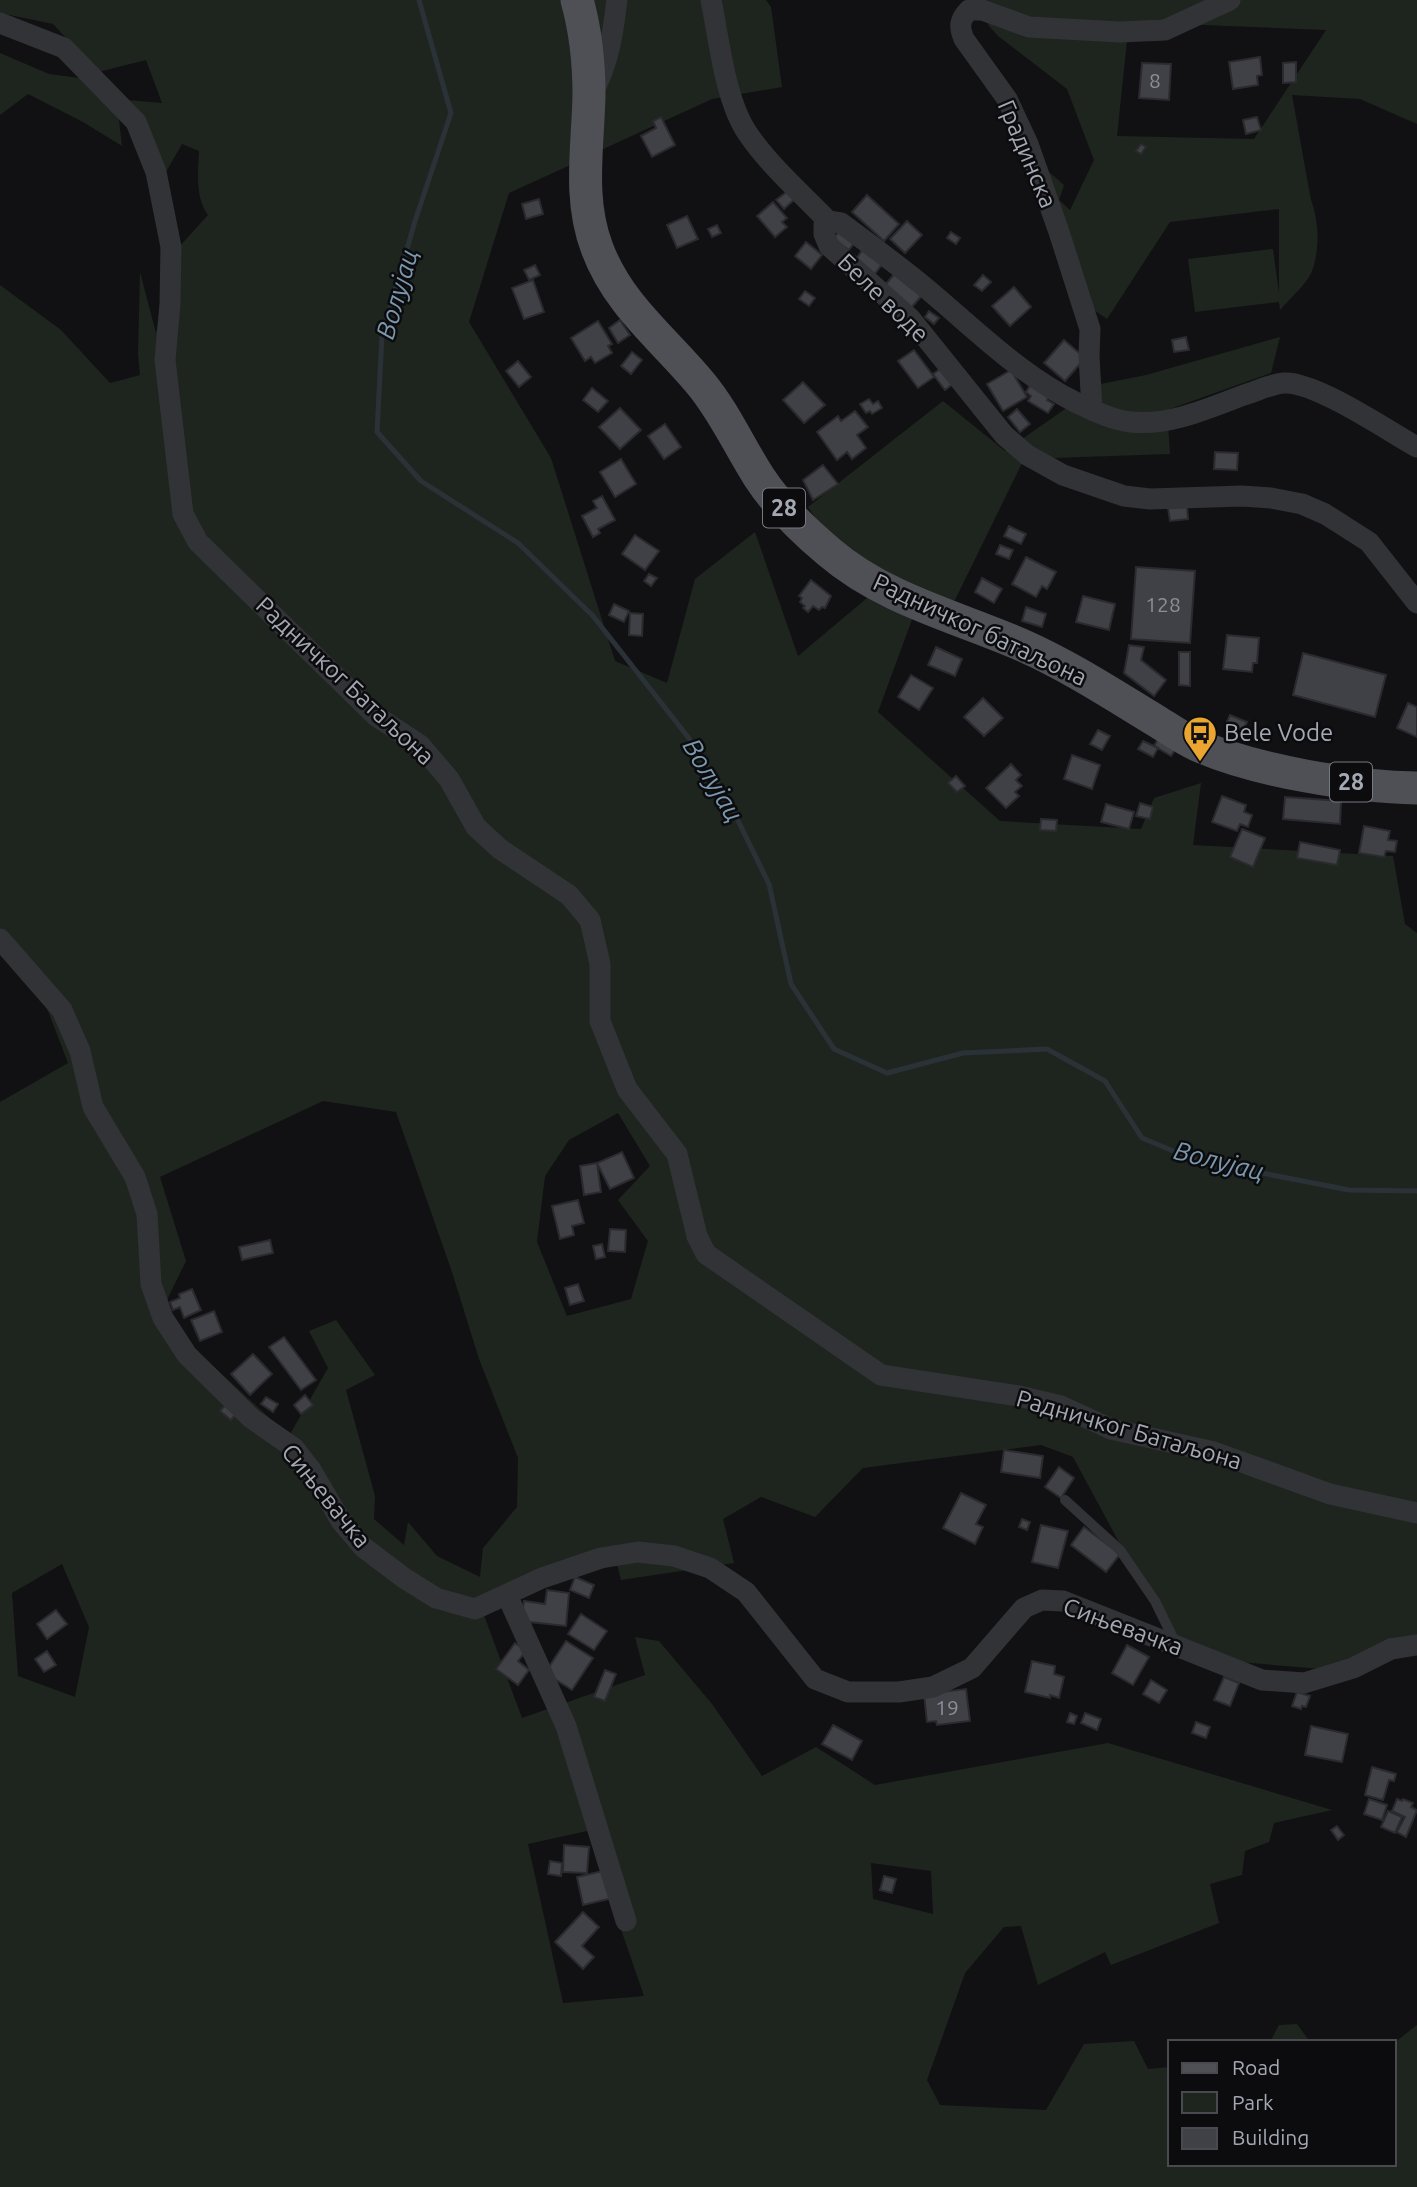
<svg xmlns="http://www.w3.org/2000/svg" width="1417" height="2187" viewBox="0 0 1417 2187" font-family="Ubuntu,sans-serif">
  <rect width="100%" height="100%" fill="#111113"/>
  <g fill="#1e251e" fill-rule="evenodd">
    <path d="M 0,0 L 565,0 L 580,64 L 577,162 L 509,193 L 469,322 L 551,458 L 615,661 L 667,683 L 695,579 L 755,532 L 798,656 L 867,598 L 808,507 L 943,401 L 1005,451 L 1101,384 L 1146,375 L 1280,337 L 1271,373 L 1167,410 L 1170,454 L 1024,459 L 955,600 L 914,614 L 878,712 L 1000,821 L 1141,829 L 1154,798 L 1201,783 L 1193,845 L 1393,856 L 1405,924 L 1417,933 L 1417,1653 L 1321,1669 L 1181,1657 L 1073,1457 L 1041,1445 L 863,1468 L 815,1517 L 761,1497 L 723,1519 L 734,1563 L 621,1580 L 613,1548 L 478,1599 L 522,1718 L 645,1675 L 635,1637 L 659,1641 L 712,1704 L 762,1776 L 816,1747 L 875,1785 L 1108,1743 L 1332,1810 L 1274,1823 L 1269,1842 L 1245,1851 L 1242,1875 L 1210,1884 L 1219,1923 L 1111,1965 L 1105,1952 L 1038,1985 L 1021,1926 L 1004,1927 L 965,1973 L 927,2080 L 940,2105 L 1046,2110 L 1084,2044 L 1134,2041 L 1148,2069 L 1170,2067 L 1170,2164 L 1394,2164 L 1394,2043 L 1417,2025 L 1417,2187 L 0,2187 L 0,1102 L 68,1063 L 28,959 L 0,933 L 0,285 L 61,330 L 110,383 L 140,375 L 138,354 L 140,272 L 156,333 L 179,247 L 208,215 C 195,197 198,173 199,151 L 182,144 L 163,177 L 128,100 L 162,103 L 146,60 L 98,72 L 53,24 L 0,13 ZM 323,1101 L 396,1112 L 452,1272 L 479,1359 L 518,1458 L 517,1507 L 483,1548 L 480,1577 L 437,1556 L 408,1522 L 404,1545 L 374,1519 L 375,1496 L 346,1390 L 375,1375 L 336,1320 L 309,1331 L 328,1368 L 289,1436 L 187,1342 L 165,1304 L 186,1261 L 160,1177 ZM 618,1113 L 650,1166 L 618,1200 L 648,1241 L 631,1299 L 567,1316 L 537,1242 L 545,1176 L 569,1140 ZM 62,1564 L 89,1627 L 75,1697 L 18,1676 L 12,1593 ZM 587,1831 L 644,1996 L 563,2003 L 528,1844 ZM 871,1863 L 931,1871 L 933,1914 L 873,1899 Z"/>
    <path d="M 585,0 L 766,0 L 771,7 L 782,87 L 712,99 L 599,151 Z"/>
    <path d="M 977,0 L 1417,0 L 1417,124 L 1360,99 L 1292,95 L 1311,200 C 1319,221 1320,249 1312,271 C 1307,284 1290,298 1280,310 L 1279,302 L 1195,312 L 1188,259 L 1273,249 L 1279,293 L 1279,209 L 1170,222 L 1107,319 L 1094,310 L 1048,171 L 1064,185 L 1059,200 L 1070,210 L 1094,160 L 1067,89 L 998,36 L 989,26 ZM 1129,22 L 1326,30 L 1254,139 L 1117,136 Z"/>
    <path d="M 0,53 L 49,74 L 80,78 L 118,112 L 122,146 L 83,122 L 28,94 L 0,115 Z"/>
    <path d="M 1297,2024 L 1310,2042 L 1270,2042 L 1279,2025 Z"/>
  </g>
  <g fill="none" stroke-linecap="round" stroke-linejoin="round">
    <path stroke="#2a3238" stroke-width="5" d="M 419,0 L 451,113 L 415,221 L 382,336 L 377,432 L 421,481 L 518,543 L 593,616 L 688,737 L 727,798 L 769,884 L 791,984 L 834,1049 L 887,1073 L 963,1053 L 1047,1049 L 1105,1081 L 1142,1138 L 1195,1160 L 1349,1190 L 1417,1191"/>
  </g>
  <g fill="#404146" stroke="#2b2b2f" stroke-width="2">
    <path d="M 1260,57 L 1262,75 L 1257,76 L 1258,85 L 1233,89 L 1229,62 Z"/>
    <path d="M 1296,62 L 1296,82 L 1283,83 L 1283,63 Z"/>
    <path d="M 1142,63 L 1171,64 L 1169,100 L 1139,98 Z"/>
    <path d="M 661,117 L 675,145 L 652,157 L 641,136 L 656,128 L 653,121 Z"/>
    <path d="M 1257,117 L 1261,130 L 1246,134 L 1243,120 Z"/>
    <path d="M 1141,144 L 1146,147 L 1141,154 L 1136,151 Z"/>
    <path d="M 789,190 L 796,198 L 784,209 L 776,200 Z"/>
    <path d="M 867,195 L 899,224 L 884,241 L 852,212 Z"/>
    <path d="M 539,199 L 543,214 L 526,219 L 522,204 Z"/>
    <path d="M 773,202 L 787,218 L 782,222 L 787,227 L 775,237 L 757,216 Z"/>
    <path d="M 687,216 L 698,239 L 677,248 L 667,225 Z"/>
    <path d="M 907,221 L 922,235 L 905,253 L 890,239 Z"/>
    <path d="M 717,225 L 721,233 L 712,237 L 708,229 Z"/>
    <path d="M 840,230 L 855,242 L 849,250 L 833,239 Z"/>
    <path d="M 951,232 L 960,238 L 956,244 L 947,238 Z"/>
    <path d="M 806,242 L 822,255 L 811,269 L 795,256 Z"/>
    <path d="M 864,248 L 883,263 L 874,275 L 855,260 Z"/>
    <path d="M 535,265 L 540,275 L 529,280 L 524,270 Z"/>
    <path d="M 898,270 L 924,293 L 911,308 L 885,285 Z"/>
    <path d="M 983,275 L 991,282 L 982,291 L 974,285 Z"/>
    <path d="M 533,280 L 544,312 L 524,319 L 512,288 Z"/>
    <path d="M 1014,287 L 1031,307 L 1010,326 L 992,306 Z"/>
    <path d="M 805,291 L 815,298 L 809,306 L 799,299 Z"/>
    <path d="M 929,311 L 939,318 L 934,324 L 925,317 Z"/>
    <path d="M 620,320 L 630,335 L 618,343 L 609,328 Z"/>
    <path d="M 598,321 L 612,344 L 608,346 L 612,353 L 595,363 L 591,357 L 585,361 L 571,338 Z"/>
    <path d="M 1186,337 L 1189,350 L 1174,352 L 1172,340 Z"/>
    <path d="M 1064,340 L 1085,358 L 1065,381 L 1044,363 Z"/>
    <path d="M 914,350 L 934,377 L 918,388 L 898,361 Z"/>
    <path d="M 632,352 L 642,360 L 631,374 L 621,366 Z"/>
    <path d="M 518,361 L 531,377 L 519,387 L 506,371 Z"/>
    <path d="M 943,367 L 954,383 L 945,390 L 933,374 Z"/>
    <path d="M 1011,370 L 1027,397 L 1003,411 L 987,384 Z"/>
    <path d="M 803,382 L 825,405 L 804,423 L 783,400 Z"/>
    <path d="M 1031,384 L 1049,396 L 1047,400 L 1054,404 L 1048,413 L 1028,401 L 1031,396 L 1026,392 Z"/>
    <path d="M 592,388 L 608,401 L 598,412 L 583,400 Z"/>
    <path d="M 869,399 L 873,404 L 878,401 L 882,408 L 872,414 L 870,411 L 866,413 L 860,404 Z"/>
    <path d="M 620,408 L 641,430 L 620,449 L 599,427 Z"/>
    <path d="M 1017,409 L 1030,424 L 1020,432 L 1008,417 Z"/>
    <path d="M 855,411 L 868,427 L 857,435 L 866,448 L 852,459 L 847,452 L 837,460 L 817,432 L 838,416 L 841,421 Z"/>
    <path d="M 665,424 L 681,447 L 664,459 L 648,436 Z"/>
    <path d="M 1215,452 L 1238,453 L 1237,470 L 1214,469 Z"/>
    <path d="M 621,459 L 636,484 L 615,497 L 600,472 Z"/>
    <path d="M 823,465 L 838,484 L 813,500 L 803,480 Z"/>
    <path d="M 602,496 L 615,520 L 598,529 L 600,533 L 593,537 L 582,516 L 597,508 L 593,501 Z"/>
    <path d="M 1187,507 L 1188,519 L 1170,521 L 1168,508 Z"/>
    <path d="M 1009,526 L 1026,534 L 1021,544 L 1004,536 Z"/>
    <path d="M 635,535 L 659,551 L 645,570 L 622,554 Z"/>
    <path d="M 1000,545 L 1013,550 L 1009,559 L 996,554 Z"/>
    <path d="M 1026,557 L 1056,572 L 1047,589 L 1042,586 L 1036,597 L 1012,584 Z"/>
    <path d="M 1136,567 L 1195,571 L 1190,643 L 1131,639 Z"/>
    <path d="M 649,574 L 657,578 L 651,586 L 644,581 Z"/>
    <path d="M 982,578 L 1002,589 L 994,603 L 975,592 Z"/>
    <path d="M 811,580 L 831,596 L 825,608 L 822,607 L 819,610 L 813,606 L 808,612 L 803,608 L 805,606 L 800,602 L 802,598 L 799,596 Z"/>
    <path d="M 1083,596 L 1115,604 L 1109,630 L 1076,622 Z"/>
    <path d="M 614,604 L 629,611 L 624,622 L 609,615 Z"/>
    <path d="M 1026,607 L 1046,614 L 1042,627 L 1022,621 Z"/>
    <path d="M 630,613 L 643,614 L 642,636 L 629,635 Z"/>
    <path d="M 1227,635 L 1259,638 L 1257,663 L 1253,663 L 1252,672 L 1223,669 Z"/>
    <path d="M 1129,645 L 1144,647 L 1141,660 L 1166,680 L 1154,696 L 1124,673 Z"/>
    <path d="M 936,647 L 962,659 L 955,676 L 928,665 Z"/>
    <path d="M 1179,652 L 1190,652 L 1190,686 L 1179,685 Z"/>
    <path d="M 1303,653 L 1386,675 L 1375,717 L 1293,695 Z"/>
    <path d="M 911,675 L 933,688 L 919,710 L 898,697 Z"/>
    <path d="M 983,698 L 1003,718 L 984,736 L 964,717 Z"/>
    <path d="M 1408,703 L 1417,707 L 1417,737 L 1397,728 Z"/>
    <path d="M 1230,715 L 1247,722 L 1242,733 L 1225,726 Z"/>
    <path d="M 1098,730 L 1110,736 L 1102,750 L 1090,744 Z"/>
    <path d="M 1159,737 L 1177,747 L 1171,756 L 1154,746 Z"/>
    <path d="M 1143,741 L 1158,748 L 1153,757 L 1138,749 Z"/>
    <path d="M 1072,755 L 1100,765 L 1092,789 L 1064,779 Z"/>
    <path d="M 1011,764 L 1021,775 L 1016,780 L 1022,786 L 1015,792 L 1019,796 L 1006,808 L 986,788 Z"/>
    <path d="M 956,776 L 965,786 L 957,792 L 948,783 Z"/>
    <path d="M 1222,796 L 1246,805 L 1244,812 L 1252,815 L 1248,827 L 1240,824 L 1237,831 L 1212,822 Z"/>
    <path d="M 1285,797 L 1341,801 L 1340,824 L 1283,819 Z"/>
    <path d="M 1140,803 L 1153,807 L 1150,819 L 1136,816 Z"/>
    <path d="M 1106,804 L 1134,812 L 1129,829 L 1101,822 Z"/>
    <path d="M 1041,819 L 1057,820 L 1056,831 L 1040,830 Z"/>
    <path d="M 1364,826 L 1390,831 L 1388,840 L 1397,841 L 1395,852 L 1386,851 L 1384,857 L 1359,853 Z"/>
    <path d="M 1242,829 L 1265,838 L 1253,867 L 1230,857 Z"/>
    <path d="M 1300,842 L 1340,850 L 1337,865 L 1297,858 Z"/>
    <path d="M 622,1152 L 634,1178 L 610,1189 L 597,1163 Z"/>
    <path d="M 597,1163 L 601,1192 L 584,1195 L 580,1166 Z"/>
    <path d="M 578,1200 L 584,1223 L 572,1226 L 574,1235 L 560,1239 L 552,1206 Z"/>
    <path d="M 610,1229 L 626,1230 L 625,1252 L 608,1251 Z"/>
    <path d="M 270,1240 L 273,1253 L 242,1260 L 239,1247 Z"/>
    <path d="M 602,1244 L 605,1257 L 596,1259 L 593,1246 Z"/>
    <path d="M 578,1284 L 584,1301 L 570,1305 L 565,1288 Z"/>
    <path d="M 192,1289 L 201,1310 L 184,1318 L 180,1307 L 173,1310 L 170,1302 L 180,1298 L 179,1294 Z"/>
    <path d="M 214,1311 L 222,1332 L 200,1341 L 191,1320 Z"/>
    <path d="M 284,1337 L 316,1380 L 301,1390 L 269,1347 Z"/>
    <path d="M 253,1354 L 272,1374 L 250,1395 L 231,1374 Z"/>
    <path d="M 305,1395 L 313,1405 L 301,1414 L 294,1405 Z"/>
    <path d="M 266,1397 L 278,1404 L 273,1412 L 261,1404 Z"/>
    <path d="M 225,1405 L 236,1414 L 231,1420 L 220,1411 Z"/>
    <path d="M 1004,1450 L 1043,1456 L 1040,1478 L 1001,1472 Z"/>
    <path d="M 1059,1467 L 1074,1478 L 1061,1498 L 1045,1487 Z"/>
    <path d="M 961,1493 L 986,1505 L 976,1524 L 983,1527 L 975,1544 L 943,1528 Z"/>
    <path d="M 1022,1519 L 1030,1522 L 1027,1530 L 1019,1527 Z"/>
    <path d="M 1041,1525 L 1068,1531 L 1058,1568 L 1032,1562 Z"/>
    <path d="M 1084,1527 L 1120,1554 L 1106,1572 L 1071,1545 Z"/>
    <path d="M 575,1577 L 594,1585 L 589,1598 L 570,1590 Z"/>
    <path d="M 547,1590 L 569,1593 L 566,1626 L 521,1621 L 524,1601 L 545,1604 Z"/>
    <path d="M 56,1610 L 67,1624 L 47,1639 L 37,1624 Z"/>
    <path d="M 581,1614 L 607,1631 L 594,1650 L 568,1634 Z"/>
    <path d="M 566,1641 L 593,1658 L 572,1690 L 545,1673 Z"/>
    <path d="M 515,1643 L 526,1651 L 518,1661 L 529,1670 L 518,1685 L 496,1669 Z"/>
    <path d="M 1127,1645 L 1149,1657 L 1133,1685 L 1112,1673 Z"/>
    <path d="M 47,1651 L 56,1665 L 44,1672 L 35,1659 Z"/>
    <path d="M 1032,1661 L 1055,1666 L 1054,1674 L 1064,1677 L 1059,1698 L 1050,1695 L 1050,1698 L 1025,1692 Z"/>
    <path d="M 605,1670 L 616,1674 L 605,1701 L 594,1697 Z"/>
    <path d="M 1224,1677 L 1239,1683 L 1230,1706 L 1214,1700 Z"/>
    <path d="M 1151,1680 L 1167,1690 L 1159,1703 L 1143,1694 Z"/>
    <path d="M 966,1689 L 970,1721 L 937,1725 L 936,1721 L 927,1722 L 924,1694 Z"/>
    <path d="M 1297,1692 L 1310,1696 L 1306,1707 L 1302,1706 L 1301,1709 L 1292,1706 Z"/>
    <path d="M 1070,1713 L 1077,1716 L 1074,1724 L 1067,1722 Z"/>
    <path d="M 1085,1713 L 1101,1719 L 1097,1730 L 1081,1723 Z"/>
    <path d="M 1196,1722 L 1210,1727 L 1206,1738 L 1192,1733 Z"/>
    <path d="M 833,1725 L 862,1741 L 852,1760 L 822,1744 Z"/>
    <path d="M 1311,1726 L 1348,1734 L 1342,1762 L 1305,1755 Z"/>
    <path d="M 1372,1767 L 1396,1774 L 1394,1781 L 1389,1780 L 1383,1800 L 1365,1795 Z"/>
    <path d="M 1369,1799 L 1387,1805 L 1382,1820 L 1364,1814 Z"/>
    <path d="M 1397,1799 L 1402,1801 L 1403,1799 L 1413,1803 L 1411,1807 L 1417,1810 L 1406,1837 L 1397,1832 L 1405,1817 L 1392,1811 Z"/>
    <path d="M 1388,1811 L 1402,1817 L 1395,1833 L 1381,1827 Z"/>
    <path d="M 1337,1826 L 1344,1835 L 1338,1840 L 1331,1830 Z"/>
    <path d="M 564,1845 L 589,1847 L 587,1873 L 563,1872 Z"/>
    <path d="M 550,1861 L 562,1863 L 561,1876 L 548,1874 Z"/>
    <path d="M 607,1870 L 613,1898 L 583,1905 L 577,1877 Z"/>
    <path d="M 884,1876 L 896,1879 L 892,1893 L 880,1890 Z"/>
    <path d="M 583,1912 L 599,1927 L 582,1946 L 594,1957 L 583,1969 L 555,1942 Z"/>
  </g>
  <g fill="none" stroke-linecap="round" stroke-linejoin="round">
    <path stroke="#323337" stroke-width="10" d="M 1065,1500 L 1120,1550 L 1155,1601 L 1176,1644"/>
    <g stroke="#323337" stroke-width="21">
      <path d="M 711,0 C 719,39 725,101 748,134 C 770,166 801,193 828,221"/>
      <path d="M 0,23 L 64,48 L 136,122 L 156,172 L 171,247 L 170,304 L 165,360 L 183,514 L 198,542 L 376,716 L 420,745 L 449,779 L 476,827 L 500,849 L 569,895 L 590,920 L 600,964 L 600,1021 L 627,1089 L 677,1154 L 697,1236 L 706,1254 L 881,1375 L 1019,1396 L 1061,1406 L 1111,1429 L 1214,1452 L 1330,1494 L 1417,1513"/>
      <path d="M 593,92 C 609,62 613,33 617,0"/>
      <path d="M 1092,410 L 1089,356 L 1090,329 L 1059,232 L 1028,144 L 1007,99 L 964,39 C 959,27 959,20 969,10 L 982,10 L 1029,27 L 1120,32 L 1165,30 L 1230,0"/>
      <path d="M 1417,447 C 1388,431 1315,381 1284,383 C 1271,384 1257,391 1244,395 C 1209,408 1170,426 1131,422 C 1112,420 1094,411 1077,403 C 1017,373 972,326 921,284 C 895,263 868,243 841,223 L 828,221 L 824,224 L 824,234 L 829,246 L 910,318 L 1004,435 L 1027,455 L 1063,475 L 1124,496 L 1150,499 L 1242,496 L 1271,498 L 1302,504 L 1325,514 L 1369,542 L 1417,603"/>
      <path d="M 0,939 L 62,1010 L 80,1051 L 93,1107 L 135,1177 L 147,1214 L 151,1284 L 163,1318 L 187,1355 L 251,1418 L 294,1448 L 311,1470 L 341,1521 L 363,1547 L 404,1578 L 436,1598 L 475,1609 L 542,1578 L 601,1558 L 638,1552 L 674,1556 L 710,1568 L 746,1592 L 815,1679 L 848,1692 L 899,1692 L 933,1687 L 972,1668 L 1024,1608 L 1042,1600 L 1063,1601 L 1262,1680 L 1304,1683 L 1353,1668 L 1391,1649 L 1417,1645"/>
      <path d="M 507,1595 L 566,1726 L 626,1921"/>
    </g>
    <path stroke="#4e5056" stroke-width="33" d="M 577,0 C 586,32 589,63 589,95 C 588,147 578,198 597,248 C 618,305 664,339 701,384 C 725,413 739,446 759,477 C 777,505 803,530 829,552 C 885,600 958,617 1024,646 C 1071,667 1115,696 1158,722 C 1171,730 1184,739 1197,745 C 1255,771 1354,787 1417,788"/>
  </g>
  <defs>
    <g id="bus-pin" transform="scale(1.75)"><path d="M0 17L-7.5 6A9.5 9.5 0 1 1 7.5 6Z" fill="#eba631" stroke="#0c0c0e"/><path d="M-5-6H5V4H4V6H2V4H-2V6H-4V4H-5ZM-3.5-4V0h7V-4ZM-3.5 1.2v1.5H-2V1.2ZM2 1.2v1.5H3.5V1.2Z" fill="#111"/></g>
  </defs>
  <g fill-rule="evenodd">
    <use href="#bus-pin" x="1200" y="733"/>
  </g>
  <g text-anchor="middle" stroke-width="5" stroke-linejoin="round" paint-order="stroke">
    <g font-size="21" fill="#8a8e98">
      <text x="1155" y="88">8</text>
      <text x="1163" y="612">128</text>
      <text x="947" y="1715">19</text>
    </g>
    <g fill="#0c0c0e" stroke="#767982" stroke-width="2">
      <rect x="763" y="488.5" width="42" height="39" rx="5"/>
      <rect x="1330" y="762.5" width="42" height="39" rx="5"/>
    </g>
    <g font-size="23" font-weight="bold" fill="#a3a8b3">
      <text x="784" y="516">28</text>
      <text x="1351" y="790">28</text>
    </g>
    <g font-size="24" fill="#a3a8b3" stroke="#0c0c0e">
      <text transform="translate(1027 154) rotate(67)" y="8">Градинска</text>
      <text transform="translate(883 298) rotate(44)" y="8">Беле воде</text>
      <text transform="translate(980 630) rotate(25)" y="8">Радничког батаљона</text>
      <text transform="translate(345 681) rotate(43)" y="8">Радничког Батаљона</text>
      <text transform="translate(1129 1430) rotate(16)" y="8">Радничког Батаљона</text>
      <text transform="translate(326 1496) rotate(51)" y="8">Сињевачка</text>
      <text transform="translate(1123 1627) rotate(20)" y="8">Сињевачка</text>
    </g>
    <g font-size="24" fill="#a3a8b3" stroke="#0c0c0e" text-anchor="start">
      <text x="1224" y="741">Bele Vode</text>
    </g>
    <g font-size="26" font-style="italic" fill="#7a97ad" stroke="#0c0c0e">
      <text transform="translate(397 294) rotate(-74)" y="9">Волујац</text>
      <text transform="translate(713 780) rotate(59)" y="9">Волујац</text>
      <text transform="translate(1219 1161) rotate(14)" y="9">Волујац</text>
    </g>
  </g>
  <rect x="1168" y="2040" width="228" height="126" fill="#0c0c0e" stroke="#484a50" stroke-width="2"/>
  <rect x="1182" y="2063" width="35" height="10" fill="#4e5056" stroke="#484a50" stroke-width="2"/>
  <text x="1232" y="2075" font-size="21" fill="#a3a8b3">Road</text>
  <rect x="1182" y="2092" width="35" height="21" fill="#1e251e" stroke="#484a50" stroke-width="2"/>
  <text x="1232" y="2110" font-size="21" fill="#a3a8b3">Park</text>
  <rect x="1182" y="2128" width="35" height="21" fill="#404146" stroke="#484a50" stroke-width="2"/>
  <text x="1232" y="2145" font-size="21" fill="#a3a8b3">Building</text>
</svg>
